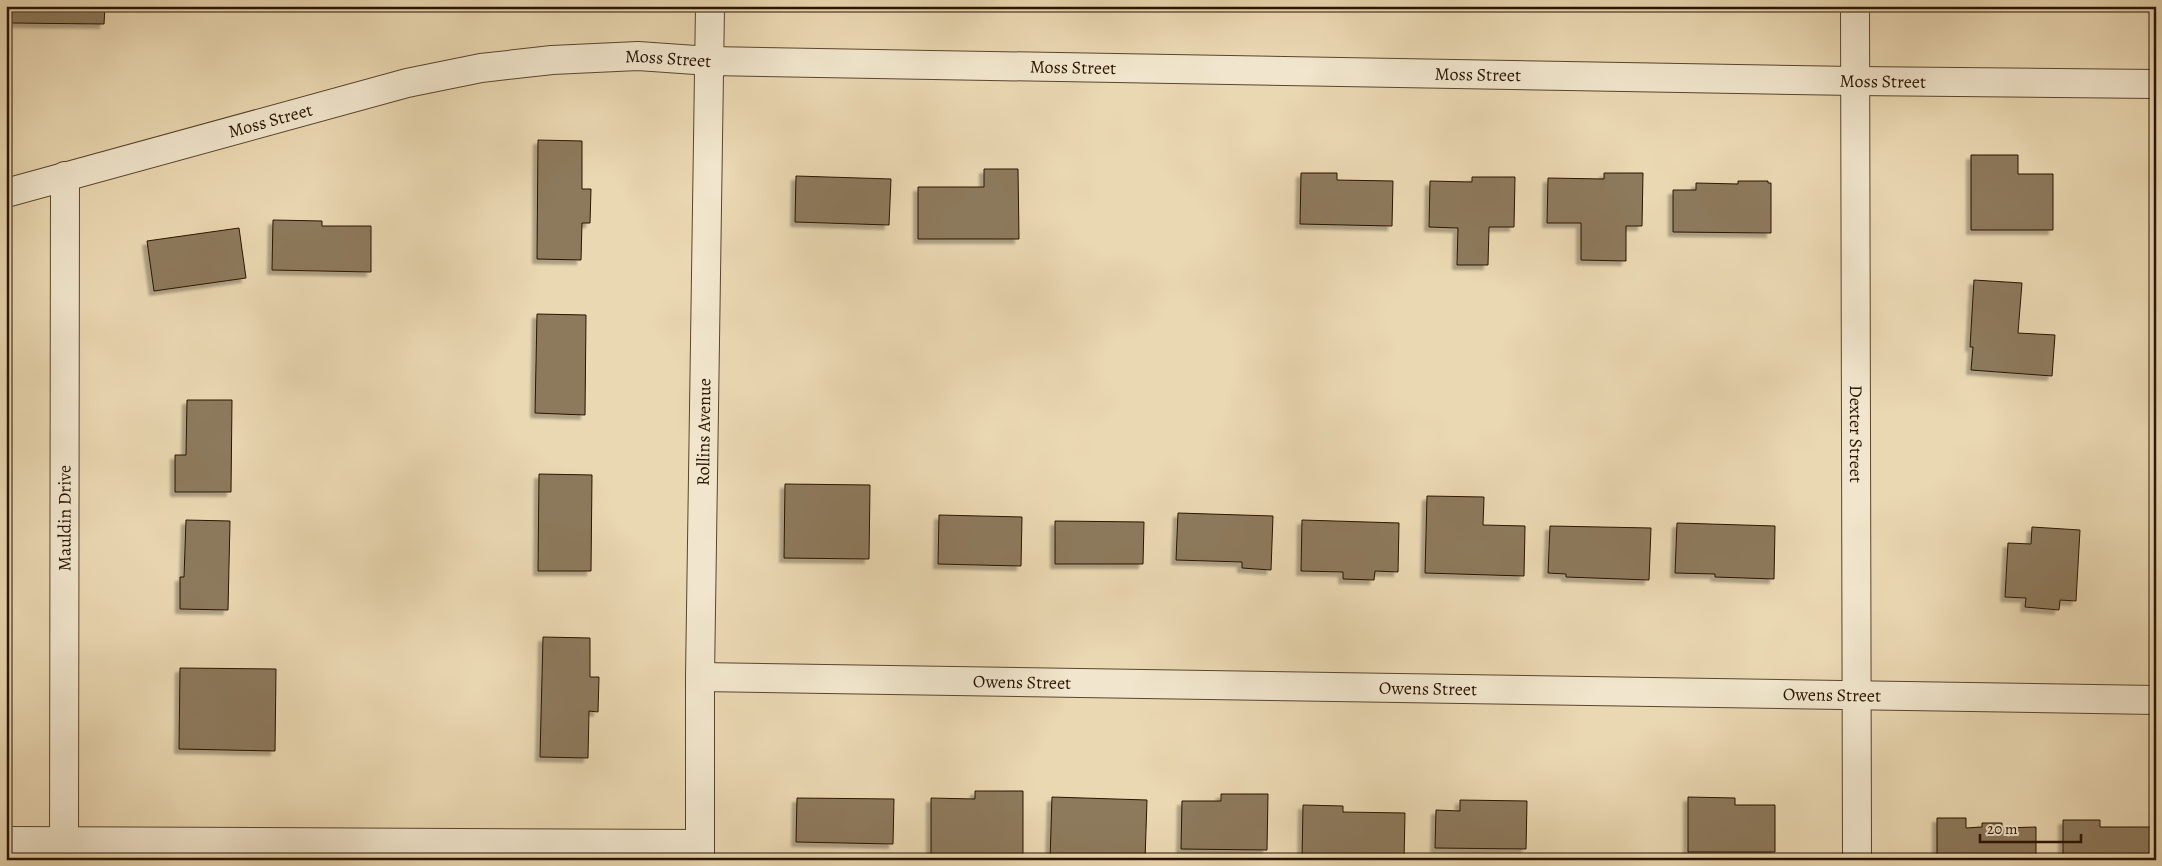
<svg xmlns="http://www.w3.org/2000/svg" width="2162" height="866" font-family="Alegreya,serif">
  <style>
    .building { fill: #8d7a5d; stroke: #291401; filter: url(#shadow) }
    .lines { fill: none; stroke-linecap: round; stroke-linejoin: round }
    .minor-casing { stroke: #59452d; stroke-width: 30 }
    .minor { stroke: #f1e6cd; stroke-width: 28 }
    .labels { text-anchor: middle; stroke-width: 4.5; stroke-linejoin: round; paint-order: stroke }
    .street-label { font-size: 18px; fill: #291401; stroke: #f1e6cd }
  </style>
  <defs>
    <filter id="shadow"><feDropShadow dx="-4.5" dy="4.5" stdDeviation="1" flood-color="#0004"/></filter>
  </defs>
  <rect width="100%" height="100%" fill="#ead8b2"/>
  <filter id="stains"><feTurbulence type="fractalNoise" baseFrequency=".004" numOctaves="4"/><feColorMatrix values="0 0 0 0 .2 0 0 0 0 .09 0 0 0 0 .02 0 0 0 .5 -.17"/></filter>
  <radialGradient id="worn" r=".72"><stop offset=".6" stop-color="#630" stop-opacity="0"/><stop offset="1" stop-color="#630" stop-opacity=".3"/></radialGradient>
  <g class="building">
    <path d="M12 6H105L104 24 12 23Z"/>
    <path d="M538 140 582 141V189H591L590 223H582L581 260 537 259Z"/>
    <path d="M1971 155H2018V174H2053V230H1971Z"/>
    <path d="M984 169H1018L1019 239H918V187H984Z"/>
    <path d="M1301 173H1337V180L1393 181 1392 226 1300 224Z"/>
    <path d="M1604 173H1643L1642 226H1626V261L1581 260V223H1547L1548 178 1604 179Z"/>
    <path d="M796 176 891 179 889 225 795 222Z"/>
    <path d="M1472 177H1515L1514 227H1489L1488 265H1457L1458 228 1429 227 1430 181 1472 182Z"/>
    <path d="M1738 181H1768V183H1771V233L1673 232V190H1696V183L1738 184Z"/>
    <path d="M273 220 322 221V226H371V272L272 270Z"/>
    <path d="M239 228 246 278 154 291 147 241Z"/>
    <path d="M1974 280 2022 283 2018 333 2055 335 2052 376 1971 370 1973 347H1970Z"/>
    <path d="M537 314 586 315 585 415 535 413Z"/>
    <path d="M187 400H232L231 492H175V455H186Z"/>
    <path d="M539 474 592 475 591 571H538Z"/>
    <path d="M785 484 870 485 869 559 784 558Z"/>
    <path d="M1427 496 1484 497 1483 525 1525 526 1524 576 1425 573Z"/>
    <path d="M1178 513 1273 516 1271 570 1242 568V562L1176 560Z"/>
    <path d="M939 515 1022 517 1021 566 938 564Z"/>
    <path d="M186 520 230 521 228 610 180 609V577H184Z"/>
    <path d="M1302 520 1399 523 1398 572 1375 571 1374 580 1343 579V572L1301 571Z"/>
    <path d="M1055 521 1144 522 1143 564H1055Z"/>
    <path d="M1677 523 1775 526 1774 579 1715 577V574L1675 573Z"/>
    <path d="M1550 526 1651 528 1649 580 1566 577V574L1548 573Z"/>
    <path d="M2032 527 2080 530 2076 601 2060 600 2059 610 2025 607 2026 598 2005 597 2008 543 2031 544Z"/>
    <path d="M543 637 590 638V677H599L598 712 589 711 588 758 540 757Z"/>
    <path d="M180 668 276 669 275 751 179 749Z"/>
    <path d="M975 791H1023V860H931V798L975 799Z"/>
    <path d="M1221 794H1268L1267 850 1181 849 1182 801H1221Z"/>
    <path d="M1052 797 1147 800 1145 860H1050Z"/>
    <path d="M1688 797 1735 798V805H1775V852H1688Z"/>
    <path d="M797 798 894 799 893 844 796 842Z"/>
    <path d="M1460 800 1527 801 1526 849 1435 848 1436 810 1460 811Z"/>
    <path d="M1303 805 1343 806V812L1405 813 1404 860H1302Z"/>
    <path d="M1937 818H1966V828L1982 827V823H2002V828L2036 827V860H1937Z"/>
    <path d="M2063 820H2100V827H2154V860H2063Z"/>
  </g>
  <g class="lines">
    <g class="minor-casing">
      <g id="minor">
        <path id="s1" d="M1855 6 1857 860"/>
        <path id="s2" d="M6 193 407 83 481 68 552 60 638 56 710 61 1855 81 2156 84"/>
        <path id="s3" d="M700 677 2156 700"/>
        <path d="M6 841 700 844"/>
        <path id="s4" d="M64 860 65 176"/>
        <path id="s5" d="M700 860V677L710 6"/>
      </g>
    </g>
    <use href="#minor" class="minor"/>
  </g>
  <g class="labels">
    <g class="street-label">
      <text dy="6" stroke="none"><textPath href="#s2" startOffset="679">Moss Street</textPath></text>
      <text dy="6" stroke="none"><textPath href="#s2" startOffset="1084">Moss Street</textPath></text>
      <text dy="6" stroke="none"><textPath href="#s2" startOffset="1489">Moss Street</textPath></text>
      <text dy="6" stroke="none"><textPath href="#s2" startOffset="1894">Moss Street</textPath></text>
      <text dy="6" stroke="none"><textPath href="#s2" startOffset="274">Moss Street</textPath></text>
      <text dy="6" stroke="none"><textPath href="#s5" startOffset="428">Rollins Avenue</textPath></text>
      <text dy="6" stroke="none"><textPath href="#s1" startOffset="428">Dexter Street</textPath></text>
      <text dy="6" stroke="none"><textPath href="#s4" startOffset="342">Mauldin Drive</textPath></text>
      <text dy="6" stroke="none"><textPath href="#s3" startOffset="322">Owens Street</textPath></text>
      <text dy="6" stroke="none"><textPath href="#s3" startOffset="728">Owens Street</textPath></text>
      <text dy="6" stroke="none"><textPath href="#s3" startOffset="1132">Owens Street</textPath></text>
    </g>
  </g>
  <rect width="2162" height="866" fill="none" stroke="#ead8b2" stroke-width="25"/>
  <rect x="8" y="8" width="2147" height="851" fill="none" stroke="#291401" stroke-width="2.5"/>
  <rect x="12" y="12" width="2137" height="841" fill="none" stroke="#291401"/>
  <path d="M1980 834v8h101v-8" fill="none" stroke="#291401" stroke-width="2.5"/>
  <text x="1987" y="834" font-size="15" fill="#291401" stroke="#f1e6cd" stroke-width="4" paint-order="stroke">20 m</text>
  <rect width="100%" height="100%" filter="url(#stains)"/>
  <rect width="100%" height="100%" fill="url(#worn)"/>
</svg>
